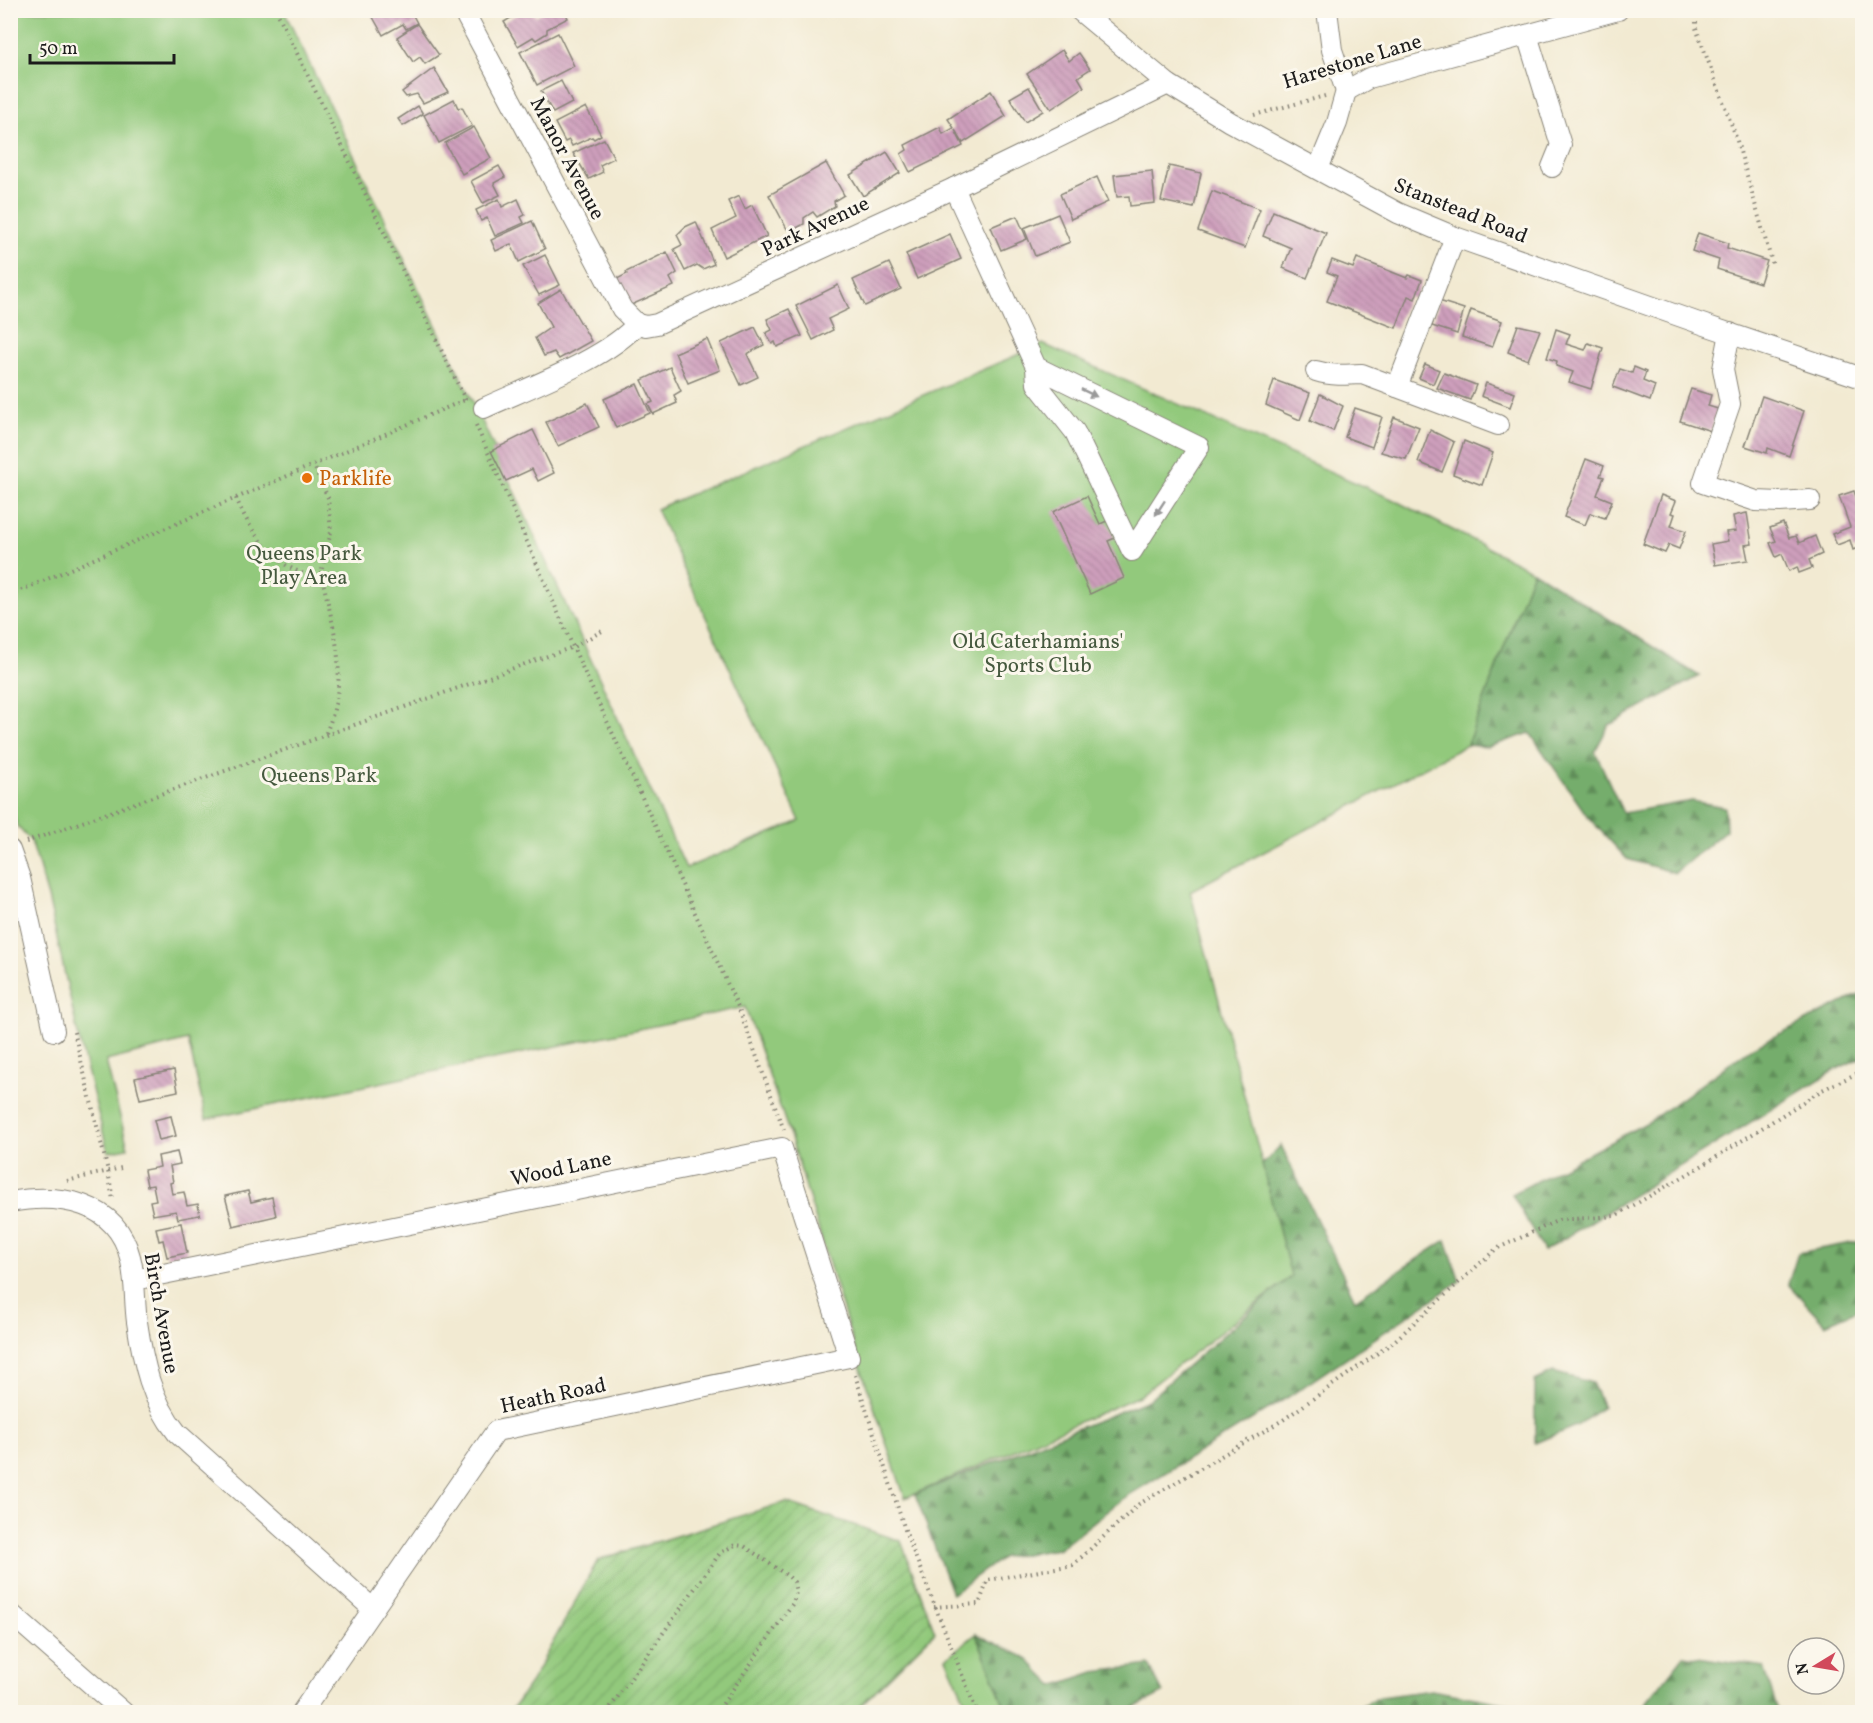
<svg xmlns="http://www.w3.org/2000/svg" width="1873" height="1723" font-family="Vollkorn,serif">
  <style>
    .green { fill: #92c97c; stroke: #57724c; stroke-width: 1.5 }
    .forest { fill: url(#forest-firs); stroke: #486444; stroke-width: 1.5 }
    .garden { fill: url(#garden-furrows); stroke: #57724c; stroke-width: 1.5 }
    .building { fill: url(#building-back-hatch) }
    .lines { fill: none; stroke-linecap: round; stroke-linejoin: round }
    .minor-casing { stroke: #878377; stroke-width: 22 }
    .path { stroke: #878377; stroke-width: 4; stroke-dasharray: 1.5 4.5; stroke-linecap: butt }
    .minor { stroke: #fff; stroke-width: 20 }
    .oneway { fill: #999 }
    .food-dot { fill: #e8710a; stroke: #fbf7ec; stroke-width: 2 }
    .labels { text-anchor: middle; stroke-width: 6; stroke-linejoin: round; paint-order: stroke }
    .street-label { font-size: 21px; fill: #1c1c1c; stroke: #fbf7ec }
    .food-label { font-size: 21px; fill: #c56008; stroke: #fbf7ec; text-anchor: start }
    .park-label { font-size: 21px; fill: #45593e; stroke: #fbf7ec }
  </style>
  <defs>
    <pattern id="forest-firs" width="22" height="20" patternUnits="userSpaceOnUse" patternTransform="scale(1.5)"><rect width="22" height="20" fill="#75ad6c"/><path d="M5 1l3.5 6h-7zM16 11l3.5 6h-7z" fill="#5f8c58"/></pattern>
    <pattern id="garden-furrows" width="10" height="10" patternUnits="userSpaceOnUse" patternTransform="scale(1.5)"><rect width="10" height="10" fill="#92c97c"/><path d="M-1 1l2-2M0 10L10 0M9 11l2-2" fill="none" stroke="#7dac6b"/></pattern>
    <pattern id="building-back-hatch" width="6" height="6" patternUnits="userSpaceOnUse" patternTransform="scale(1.5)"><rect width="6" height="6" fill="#ce9fbc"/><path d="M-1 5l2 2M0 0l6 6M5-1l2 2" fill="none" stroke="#b088a1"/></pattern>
  </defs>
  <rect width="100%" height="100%" fill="#fbf7ec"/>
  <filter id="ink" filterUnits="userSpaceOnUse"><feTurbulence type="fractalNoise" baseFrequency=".0167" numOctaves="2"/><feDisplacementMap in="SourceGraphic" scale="12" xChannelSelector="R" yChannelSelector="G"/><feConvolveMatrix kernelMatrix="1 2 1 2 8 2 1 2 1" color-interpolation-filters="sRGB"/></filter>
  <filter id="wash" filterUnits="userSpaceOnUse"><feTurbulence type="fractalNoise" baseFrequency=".008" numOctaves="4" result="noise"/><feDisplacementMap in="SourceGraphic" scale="24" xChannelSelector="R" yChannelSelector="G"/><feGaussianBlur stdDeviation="1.35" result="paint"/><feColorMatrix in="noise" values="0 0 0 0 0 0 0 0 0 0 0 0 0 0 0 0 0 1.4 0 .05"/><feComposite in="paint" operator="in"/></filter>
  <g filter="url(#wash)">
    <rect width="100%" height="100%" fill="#f2ead2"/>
    <g class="green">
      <path d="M11 11H284L476 408 686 868 800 821 656 509 1043 344 1392 499 1533 571 1467 745 1190 891 1292 1276 1139 1396 905 1498 860 1366 791 1138 745 1007 206 1119 188 1040 106 1061 128 1148 108 1152 79 1039 48 897 37 860 31 841 17 826 11 806Z"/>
      <path d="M976 1634 1007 1712H970L946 1658Z"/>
    </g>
    <g class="forest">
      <path d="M1533 571 1699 676 1609 725 1595 751 1623 813 1692 801 1725 807 1726 830 1675 873 1627 859 1588 817 1530 733 1488 747 1467 745Z"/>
      <path d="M1862 993V1057L1833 1071 1544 1251 1512 1194 1650 1121 1753 1047Z"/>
      <path d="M1281 1145 1355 1300 1446 1240 1460 1281 1288 1397 1124 1498 1059 1549 1003 1557 952 1594 915 1494 1148 1400 1291 1276 1262 1165Z"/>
      <path d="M1862 1241V1308L1825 1324 1788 1284 1798 1253Z"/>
      <path d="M1553 1372 1592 1383 1603 1407 1578 1425 1535 1443V1381Z"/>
      <path d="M976 1634 1025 1657 1054 1686 1094 1672 1149 1665 1163 1693 1126 1712H1007Z"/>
      <path d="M1684 1655 1764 1667 1778 1712H1639Z"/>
      <path d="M1431 1690 1554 1712H1346L1380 1697Z"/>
    </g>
    <path class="garden" d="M786 1502 901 1541 935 1632 854 1712H510L531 1682 598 1560Z"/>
    <g id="blocks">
      <g class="building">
        <path d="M369 10H410L417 23 406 29 403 24 383 35Z"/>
        <path d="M524 10H530L536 16 545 10H564L568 18 547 29V33L536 40 533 37 518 46 504 22Z"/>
        <path d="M417 24 439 55 425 64 420 57 413 62 397 37Z"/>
        <path d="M558 33 574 66 537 85 520 52Z"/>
        <path d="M1062 50 1069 61 1079 53 1090 69 1078 77 1084 87 1051 109 1027 74Z"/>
        <path d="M434 68 448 92 423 103 417 94 406 97 402 92Z"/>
        <path d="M561 81 572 103 553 113 541 91Z"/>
        <path d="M1029 87 1043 111 1025 122 1010 98Z"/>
        <path d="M991 91 1006 116 963 143 955 130 963 146 910 172 901 154 907 150 905 145 940 127 943 134 954 128 948 119Z"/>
        <path d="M454 99 458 108 462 107 472 126 439 143 424 115Z"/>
        <path d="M418 106 423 114 403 126 398 119Z"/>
        <path d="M586 107 601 135 594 139 592 137 572 146 569 140 565 142 555 123Z"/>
        <path d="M474 127 491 158 462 174 445 143Z"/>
        <path d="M604 139 614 158 600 165 603 172 589 179 573 153Z"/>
        <path d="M887 152 900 173 863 196 850 175Z"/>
        <path d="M826 163 844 195 834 201 835 206 817 217 813 212 804 218V224L791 231 787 229 769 195Z"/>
        <path d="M499 166 505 177 494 183 500 195 483 203 471 181Z"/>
        <path d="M1169 166 1201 173 1194 208 1161 201Z"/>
        <path d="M1152 171 1155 203 1130 206 1129 196 1117 197 1114 175Z"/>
        <path d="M1097 177 1108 202 1071 219 1060 194Z"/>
        <path d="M1212 191 1260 209 1245 248 1198 231Z"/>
        <path d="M739 196 745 209 752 205 767 236 724 257 712 230 736 218 728 201Z"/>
        <path d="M499 199 502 207 518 199 525 215 521 217 524 223 495 236 487 218 481 221 476 210Z"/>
        <path d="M1273 211 1326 233 1307 278 1283 268 1291 248 1263 236Z"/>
        <path d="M1058 214 1070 242 1035 256 1024 228Z"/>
        <path d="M1017 216 1027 239 1001 250 991 227Z"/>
        <path d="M532 221 545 249 519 262 511 244 496 251 491 240Z"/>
        <path d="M696 222 714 264 703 269 697 265 685 271 674 249 682 245 677 235 685 227Z"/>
        <path d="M1698 233 1728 243 1727 248 1767 261 1760 283 1717 269 1719 260 1692 251Z"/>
        <path d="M950 234 961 259 917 279 906 254Z"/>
        <path d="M667 252 677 273 670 278 674 286 629 306 617 279 627 274 626 272Z"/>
        <path d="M545 255 560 285 539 295 523 266Z"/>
        <path d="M1357 258 1407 278 1409 275 1422 280 1415 299 1408 296 1396 328 1327 301 1337 276 1327 272 1332 260 1353 268Z"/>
        <path d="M889 263 901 289 865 306 853 280Z"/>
        <path d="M838 285 849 309 828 319 833 330 813 340 796 306Z"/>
        <path d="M561 289 591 341 559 359 554 352 544 356 535 338 551 327 538 303Z"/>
        <path d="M1439 301 1464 309 1457 334 1432 326Z"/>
        <path d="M789 309 802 336 777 347 775 342 772 344 766 333 772 330 767 319Z"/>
        <path d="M1471 310 1502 321 1492 347 1462 337Z"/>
        <path d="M1518 325 1540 330 1528 360 1508 352Z"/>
        <path d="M755 327 764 345 747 354 758 377 741 385 721 343Z"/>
        <path d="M1556 329 1570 334 1566 344 1585 350 1588 343 1603 348 1591 389 1569 382 1573 372 1556 366 1557 361 1547 358Z"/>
        <path d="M707 339 720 370 688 383 675 353Z"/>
        <path d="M1425 364 1439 370 1433 384 1419 378Z"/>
        <path d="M670 367 681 391 674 395 677 403 653 414 648 404 653 402 642 380Z"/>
        <path d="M1634 367 1646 372 1643 381 1655 386 1650 401 1613 387 1620 369 1632 373Z"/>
        <path d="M1444 373 1476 385 1470 400 1437 388Z"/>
        <path d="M1274 380 1310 393 1300 420 1266 405Z"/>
        <path d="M1486 383 1515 393 1510 407 1481 396Z"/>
        <path d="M637 384 650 413 616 428 604 399Z"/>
        <path d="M1691 389 1711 395 1708 406 1718 409 1711 431 1680 421Z"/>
        <path d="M1320 394 1343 406 1333 431 1310 421Z"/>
        <path d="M1762 396 1804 411 1789 456 1768 448 1767 453 1745 446Z"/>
        <path d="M587 403 599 427 558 446 546 422Z"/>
        <path d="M1355 408 1382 417 1372 447 1345 437Z"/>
        <path d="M1394 417 1419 427 1406 459 1381 452Z"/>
        <path d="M533 430 554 473 538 481 532 469 506 481 491 451Z"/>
        <path d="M1430 430 1454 442 1442 472 1418 462Z"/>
        <path d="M1464 441 1493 453 1482 485 1453 474Z"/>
        <path d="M1586 459 1604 466 1600 476 1604 477 1597 495 1612 501 1605 518 1590 513 1585 525 1564 517Z"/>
        <path d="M1854 491 1862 513V546L1853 550 1850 540 1837 545 1832 534 1850 527 1839 496Z"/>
        <path d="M1661 495 1676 501 1671 513 1675 514 1671 526 1686 531 1679 549 1669 545 1665 553 1643 544Z"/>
        <path d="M1087 496 1100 524 1107 521 1115 538 1108 541 1124 578 1090 594 1053 512Z"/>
        <path d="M1747 513 1752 544 1745 545 1748 560 1715 565 1711 544 1728 541 1726 532 1736 531 1733 516Z"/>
        <path d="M1783 523 1789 538 1796 536 1799 543 1815 536 1822 554 1809 560 1812 568 1799 573 1797 567 1789 571 1782 554 1776 557 1770 543 1776 541 1770 528Z"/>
        <path d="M174 1070 178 1091 140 1099 135 1078Z"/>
        <path d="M171 1116 176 1136 159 1140 154 1120Z"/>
        <path d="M177 1152 180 1164 170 1166 173 1182 170 1183 172 1194 184 1192 187 1206 198 1204 200 1215 178 1219 176 1211 153 1215 150 1201 156 1200 153 1185 147 1186 144 1170 160 1167 158 1156Z"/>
        <path d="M248 1191 251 1202 272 1197 276 1216 233 1226 225 1196Z"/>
        <path d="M181 1223 187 1253 167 1257 163 1240 159 1241 156 1228Z"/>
      </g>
    </g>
  </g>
  <g filter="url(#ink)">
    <use href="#blocks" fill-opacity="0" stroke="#878377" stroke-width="1.5"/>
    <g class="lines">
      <g class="minor-casing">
        <g id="minor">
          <path d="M463 10 622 309 637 324"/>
          <path d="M1079 10 1168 84 1230 122 1398 213 1455 237 1696 322 1862 378"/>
          <path d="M1327 10 1332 50 1346 91"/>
          <path d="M1527 35 1561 145 1552 167"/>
          <path d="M1346 91 1369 78 1618 10"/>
          <path d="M1318 169 1337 123 1346 91"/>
          <path d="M954 188 1036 367 1037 384 1075 432 1132 551 1199 447 1036 367"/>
          <path d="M1730 333 1723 369 1730 404 1703 483 1756 501 1780 502 1810 500"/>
          <path d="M1316 371C1332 376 1346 375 1362 374L1498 425"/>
          <path d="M1397 387 1455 237"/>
          <path d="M484 408C527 388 607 359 637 324L646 326 657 324 954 188 1168 84"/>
          <path d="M10 850 20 878 54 1031"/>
          <path d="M10 1202C59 1193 116 1201 130 1257 136 1279 134 1300 137 1322 143 1362 151 1401 177 1433L373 1609"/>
          <path d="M134 1280 782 1148 849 1357 496 1431 302 1712"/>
          <path d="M10 1613 123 1712"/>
        </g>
      </g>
      <g class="path">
        <path d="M276 10 466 401"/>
        <path d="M1696 10V28L1735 134 1773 266"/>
        <path d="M1254 115 1325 96"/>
        <path d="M476 425 573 647 739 1009 784 1130"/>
        <path d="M236 498C249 528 269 561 302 573 307 575 315 573 321 573L331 532 328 498 314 466"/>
        <path d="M321 573C334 632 351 677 325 735"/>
        <path d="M10 595 467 399"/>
        <path d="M26 842 573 647 604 630"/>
        <path d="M74 1032 108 1171 113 1200"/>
        <path d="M67 1181 121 1168"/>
        <path d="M855 1375 906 1533 977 1712"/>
        <path d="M934 1607 979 1604 988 1580 1073 1565 1139 1504 1283 1420 1392 1343 1496 1249 1559 1220 1615 1216 1705 1164 1822 1090 1862 1071"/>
        <path d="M607 1712 720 1553 735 1545 744 1546 788 1576 794 1582 796 1592 793 1603 717 1712"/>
      </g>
      <use href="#minor" class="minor"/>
    </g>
    <defs><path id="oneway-solid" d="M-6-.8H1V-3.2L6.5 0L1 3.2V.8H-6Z" transform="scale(1.5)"/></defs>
    <g class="oneway">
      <use href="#oneway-solid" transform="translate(1089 393) rotate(26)"/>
      <use href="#oneway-solid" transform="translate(1160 508) rotate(123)"/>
    </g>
  </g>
  <circle class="food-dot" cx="307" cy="478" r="6"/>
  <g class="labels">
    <g class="street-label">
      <text transform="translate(1352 61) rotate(-17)" y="7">Harestone Lane</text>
      <text transform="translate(568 158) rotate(62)" y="7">Manor Avenue</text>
      <text transform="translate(1461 210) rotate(22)" y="7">Stanstead Road</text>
      <text transform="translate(815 226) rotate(-25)" y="7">Park Avenue</text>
      <text transform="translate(561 1168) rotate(-12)" y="7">Wood Lane</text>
      <text transform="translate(162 1313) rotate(80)" y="7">Birch Avenue</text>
      <text transform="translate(553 1395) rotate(-12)" y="7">Heath Road</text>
    </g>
    <g class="food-label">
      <text x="319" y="485">Parklife</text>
    </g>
    <g class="park-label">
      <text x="304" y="560">Queens Park<tspan x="304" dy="24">Play Area</tspan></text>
      <text x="1038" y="648">Old Caterhamians'<tspan x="1038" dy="24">Sports Club</tspan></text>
      <text x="319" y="782">Queens Park</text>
    </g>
  </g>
  <rect width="1873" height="1723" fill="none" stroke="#fbf7ec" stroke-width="36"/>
  <g transform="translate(1816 1666) rotate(259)"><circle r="28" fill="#fbf7ec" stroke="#a29f99" stroke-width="1.5"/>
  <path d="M0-4.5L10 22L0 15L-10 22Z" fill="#d1495b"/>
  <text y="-9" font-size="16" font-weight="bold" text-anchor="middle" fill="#1c1c1c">N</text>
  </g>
  <path d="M30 54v9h144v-9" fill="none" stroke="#1c1c1c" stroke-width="3"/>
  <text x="39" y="54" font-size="18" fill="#1c1c1c" stroke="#fbf7ec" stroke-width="4.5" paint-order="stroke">50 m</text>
</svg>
